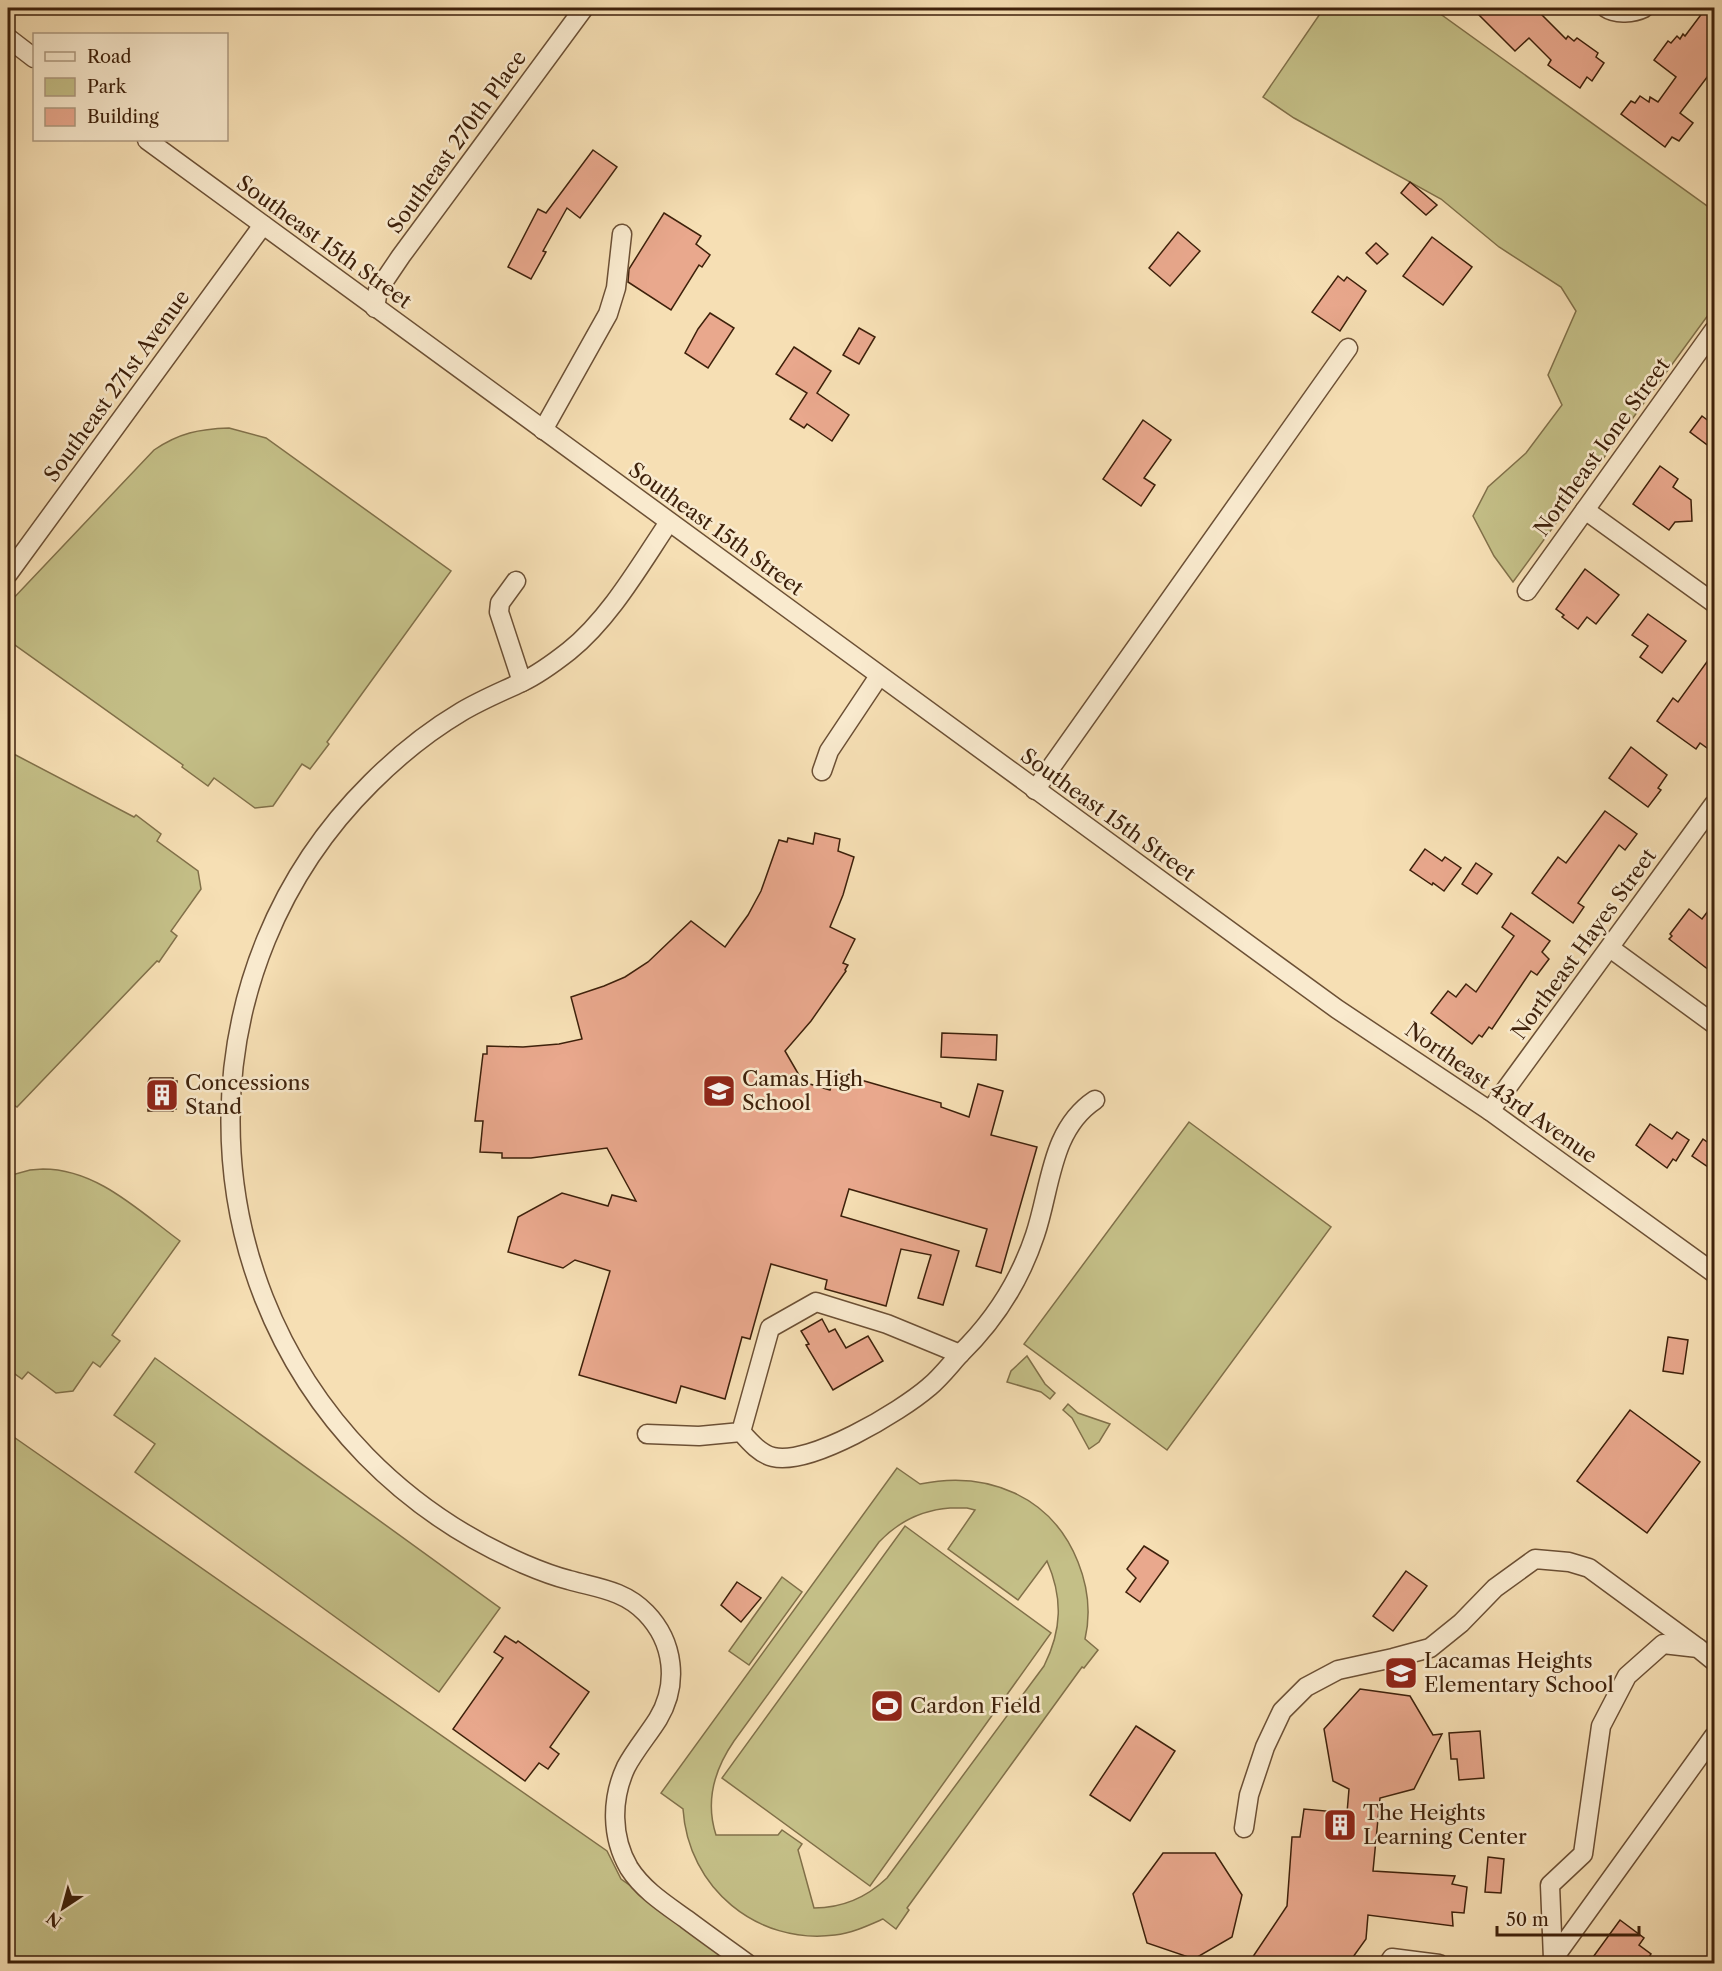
<svg xmlns="http://www.w3.org/2000/svg" width="1722" height="1971" font-family="'Libre Caslon Text',serif">
  <style>
    .green { fill: #c4bf87; stroke: #817049; stroke-width: 1.5; fill-rule: evenodd }
    .building { fill: #e9a88d; stroke: #3e210b; stroke-width: 1.5 }
    .lines { fill: none; stroke-linecap: round; stroke-linejoin: round }
    .minor-casing { stroke: #6c5035; stroke-width: 21 }
    .minor { stroke: #f9eace; stroke-width: 18 }
    .labels { text-anchor: middle; stroke-width: 5; stroke-linejoin: round; paint-order: stroke }
    .street-label { font-size: 21px; fill: #3e210b; stroke: #f9eace }
    .poi-label { font-size: 21px; fill: #3e210b; stroke: #f9eace; text-anchor: start }
  </style>
  <rect width="100%" height="100%" fill="#f6dfb4"/>
  <filter id="stains"><feTurbulence type="fractalNoise" baseFrequency=".00333" numOctaves="4"/><feColorMatrix values="0 0 0 0 .2 0 0 0 0 .09 0 0 0 0 .02 0 0 0 .5 -.17"/></filter>
  <radialGradient id="worn" r=".72"><stop offset=".6" stop-color="#630" stop-opacity="0"/><stop offset="1" stop-color="#630" stop-opacity=".3"/></radialGradient>
  <g class="green">
    <path d="M1324 8H1432L1714 211V307L1513 582 1494 556 1473 516 1488 487 1526 453 1562 405 1548 375 1576 311 1561 287 1499 247 1441 199 1294 118 1263 97Z"/>
    <path d="M229 428 266 438 451 571 327 742 329 744 310 769 302 764 273 806 255 808 214 778 208 786 182 767 183 765 8 640V604L154 450C179 433 199 429 229 428Z"/>
    <path d="M8 751 134 817 136 815 161 834 157 841 198 871 201 889 171 931 177 936 159 962 157 961 17 1107 8 1101Z"/>
    <path d="M1189 1122 1331 1227 1167 1450 1024 1344Z"/>
    <path d="M43 1169C97 1169 139 1211 180 1241L112 1335 120 1341 100 1367 93 1362 73 1391 56 1393 28 1372 22 1379 8 1369V1176L30 1170Z"/>
    <path d="M1027 1356 1045 1384 1055 1393 1050 1399 1041 1392 1007 1382 1011 1371Z"/>
    <path d="M155 1358 500 1608 439 1692 135 1472 155 1444 114 1415Z"/>
    <path d="M1068 1404 1078 1413 1110 1424 1099 1442 1089 1449 1072 1418 1063 1410Z"/>
    <path d="M8 1433 607 1851 621 1879 740 1963H8Z"/>
    <path d="M897 1468 920 1484C987 1470 1052 1496 1078 1562 1088 1587 1091 1613 1085 1639L1098 1650 1084 1668 1082 1667 907 1908 909 1910 896 1929 883 1919C867 1926 852 1933 835 1935 757 1945 688 1888 683 1809L661 1793ZM950 1508H967L975 1510 948 1549 1018 1600 1047 1561C1063 1598 1062 1630 1044 1666L887 1878C867 1897 842 1908 814 1908L798 1850 802 1844 782 1830 778 1835H716C705 1801 714 1770 734 1741L879 1542C898 1522 922 1510 950 1508Z"/>
    <path d="M905 1526 1051 1633 870 1886 722 1778Z"/>
    <path d="M782 1577 802 1592 749 1665 729 1651Z"/>
  </g>
  <g class="building">
    <path d="M1472 8H1535L1566 39 1568 36 1574 41 1577 38 1598 53 1596 57 1604 63 1592 81 1587 77 1580 88 1548 65 1551 60 1529 38 1515 51Z"/>
    <path d="M1706 8H1714V68L1680 113 1693 123 1679 141 1672 137 1665 147 1621 114 1631 101 1635 103 1640 96 1649 102 1650 97 1658 102 1676 77 1654 60 1668 41 1671 43 1677 36 1680 39 1683 34 1685 36Z"/>
    <path d="M593 150 617 167 580 218 567 208 543 251 546 252 531 279 508 267 538 209 546 213Z"/>
    <path d="M1410 182 1437 205 1426 215 1401 193Z"/>
    <path d="M664 213 701 236 696 244 710 255 702 267 699 265 671 310 628 282 629 269Z"/>
    <path d="M1178 232 1200 251 1170 286 1149 268Z"/>
    <path d="M1432 237 1472 267 1443 305 1403 276Z"/>
    <path d="M1376 243 1388 254 1377 264 1366 253Z"/>
    <path d="M1338 276 1344 281 1347 277 1366 291 1340 331 1312 312Z"/>
    <path d="M710 313 734 328 708 368 685 353 698 329Z"/>
    <path d="M859 328 875 337 859 364 843 355Z"/>
    <path d="M794 347 831 371 817 393 849 415 832 441 807 424 804 428 790 419 807 393 776 374Z"/>
    <path d="M1702 416 1714 425V450L1690 432Z"/>
    <path d="M1143 420 1171 440 1144 478 1155 485 1141 506 1103 479Z"/>
    <path d="M1660 466 1678 479 1673 487 1691 500 1692 521 1675 522 1669 530 1633 504Z"/>
    <path d="M1585 569 1619 595 1596 624 1587 617 1578 629 1562 617 1564 615 1556 609Z"/>
    <path d="M1648 614 1686 641 1662 673 1640 657 1648 646 1632 635Z"/>
    <path d="M1714 652V738L1707 748 1700 743 1696 749 1657 721 1673 698 1678 702Z"/>
    <path d="M1631 747 1667 775 1658 788 1661 790 1648 807 1609 778Z"/>
    <path d="M1605 811 1637 834 1625 850 1619 845 1578 903 1584 907 1573 923 1532 893 1558 857 1566 863Z"/>
    <path d="M815 833 840 839 838 851 854 857 843 895 830 927 855 939 843 963 848 965 845 970 846 971 811 1021 785 1051 803 1082 830 1090 834 1077 839 1078 840 1074 941 1103V1107L969 1117 978 1084 1003 1091 991 1135 1037 1147 1001 1273 976 1266 987 1229 849 1189 841 1216 959 1251 943 1305 918 1298 931 1255 901 1249 886 1306 825 1289 827 1280 771 1264 750 1339 742 1337 725 1399 681 1386 676 1403 579 1375 610 1271 575 1260 563 1268 508 1252 518 1217 562 1193 608 1206 612 1195 636 1201 607 1148 531 1158H502V1153L480 1152 483 1121H475L483 1054H487V1046L523 1047 559 1044 582 1039 571 997 604 986 625 977 648 962 691 921 725 947 748 915 761 891 779 840 787 842 788 838 813 844Z"/>
    <path d="M1425 849 1442 861 1445 857 1461 868 1444 891 1433 883 1432 885 1410 870Z"/>
    <path d="M1476 863 1492 874 1477 894 1462 884Z"/>
    <path d="M1714 903V974L1669 939 1672 936 1670 934 1689 909 1702 919Z"/>
    <path d="M1511 913 1550 941 1542 952 1549 959 1537 975 1531 971 1492 1029 1489 1027 1482 1037 1479 1035 1472 1044 1431 1013 1448 991 1456 997 1466 984 1476 992 1514 936 1502 927Z"/>
    <path d="M942 1033 997 1035 996 1060 941 1057Z"/>
    <path d="M150 1078H173V1081H177L176 1109H173V1111H148V1082Z"/>
    <path d="M1650 1124 1672 1139 1677 1132 1689 1140 1676 1161 1673 1159 1667 1168 1636 1145Z"/>
    <path d="M1703 1139 1714 1147V1171L1692 1156Z"/>
    <path d="M822 1319 829 1332 835 1329 846 1348 868 1336 883 1361 833 1390 806 1345 809 1344 801 1331Z"/>
    <path d="M1668 1337 1688 1340 1683 1374 1663 1371Z"/>
    <path d="M1630 1410 1700 1462 1647 1533 1577 1481Z"/>
    <path d="M1144 1546 1168 1561V1563L1140 1602 1126 1592 1136 1578 1127 1569Z"/>
    <path d="M1406 1571 1427 1586 1393 1631 1373 1616Z"/>
    <path d="M737 1582 761 1598 741 1622 721 1605Z"/>
    <path d="M505 1636 516 1643 518 1641 589 1692 550 1747 559 1754 548 1769 539 1763 525 1781 453 1729 503 1658 494 1652Z"/>
    <path d="M1360 1689 1410 1696 1433 1735 1442 1734 1414 1789 1380 1798 1373 1871 1455 1876 1452 1884 1467 1887 1464 1913 1452 1912 1453 1926 1368 1915 1366 1939 1348 1964H1248L1287 1906 1292 1837H1300L1304 1809 1347 1813 1349 1789 1333 1781 1324 1729Z"/>
    <path d="M1136 1726 1175 1751 1130 1821 1090 1795Z"/>
    <path d="M1480 1731 1484 1778 1459 1780 1457 1759H1451L1449 1733Z"/>
    <path d="M1163 1853H1215L1242 1895 1232 1937 1194 1959 1147 1943 1133 1894Z"/>
    <path d="M1488 1857 1504 1859 1501 1893 1485 1892Z"/>
    <path d="M1620 1920 1644 1938 1639 1945 1651 1954 1644 1964H1588Z"/>
  </g>
  <g class="lines">
    <g class="minor-casing">
      <g id="minor">
        <path d="M1606 8C1616 15 1634 13 1644 8"/>
        <path d="M8 38 34 58"/>
        <path d="M147 140 1260 953 1337 1009 1490 1111 1714 1273"/>
        <path d="M375 308 378 290 401 256 584 8"/>
        <path d="M543 430 608 314 616 288 622 234"/>
        <path d="M1585 510 1714 603"/>
        <path d="M669 522C640 565 610 618 569 651 555 662 539 674 522 682 501 692 481 700 461 712 429 731 398 756 371 783 185 967 184 1269 366 1456 411 1502 464 1538 524 1564 538 1570 553 1576 569 1580 597 1588 624 1590 646 1613 674 1642 679 1684 658 1719 648 1735 635 1750 626 1767 611 1799 611 1837 629 1868 643 1890 665 1904 686 1919 706 1934 727 1949 748 1964"/>
        <path d="M8 574 263 225"/>
        <path d="M516 581 500 603 499 612 522 682"/>
        <path d="M1527 591 1714 330"/>
        <path d="M822 771 829 751 879 676"/>
        <path d="M1035 790 1348 348"/>
        <path d="M1610 948 1714 1024"/>
        <path d="M1490 1111 1714 804"/>
        <path d="M960 1354C994 1321 1020 1280 1035 1235 1051 1188 1050 1130 1095 1100"/>
        <path d="M647 1434 699 1436 741 1432 770 1328 816 1302 887 1324 960 1354C950 1365 940 1378 929 1387 900 1412 810 1466 773 1457 760 1454 749 1441 741 1432"/>
        <path d="M1244 1828 1249 1795 1265 1747 1282 1711 1306 1687 1338 1670 1393 1658 1430 1648 1461 1623 1495 1588 1535 1559 1569 1562 1589 1568 1698 1648"/>
        <path d="M1553 1959 1550 1885 1583 1854 1601 1726 1627 1676 1663 1644 1698 1648 1714 1661"/>
        <path d="M1551 1962 1714 1736"/>
        <path d="M1388 1964 1392 1958 1439 1964"/>
      </g>
    </g>
    <use href="#minor" class="minor"/>
  </g>
  <defs>
    <g id="school-square" transform="scale(1.725)"><rect x="-9" y="-9" width="18" height="18" rx="4" fill="#8f2418" stroke="#f9eace"/><path d="M0-5L7-2L0 1L-7-2ZM-4 1L0 2.5L4 1V4Q0 6-4 4Z" fill="#fff"/></g>
    <g id="building-square" transform="scale(1.725)"><rect x="-9" y="-9" width="18" height="18" rx="4" fill="#8f2418" stroke="#f9eace"/><path d="M-4-6H4V6H1V3H-1V6H-4ZM-2.5-4.3h1.7v1.8h-1.7ZM.8-4.3h1.7v1.8H.8ZM-2.5-1h1.7V.8h-1.7ZM.8-1h1.7V.8H.8Z" fill="#fff"/></g>
    <g id="stadium-square" transform="scale(1.725)"><rect x="-9" y="-9" width="18" height="18" rx="4" fill="#8f2418" stroke="#f9eace"/><path d="M0-5a6.5 5 0 1 0 0 10a6.5 5 0 1 0 0-10ZM-3.5-1.8h7v3.6h-7Z" fill="#fff"/></g>
  </defs>
  <g fill-rule="evenodd">
    <use href="#school-square" x="719" y="1091"/>
    <use href="#building-square" x="162" y="1095"/>
    <use href="#school-square" x="1401" y="1673"/>
    <use href="#stadium-square" x="887" y="1706"/>
    <use href="#building-square" x="1340" y="1825"/>
  </g>
  <g class="labels">
    <g class="street-label">
      <text transform="translate(457 142) rotate(-54)" y="7">Southeast 270th Place</text>
      <text transform="translate(324 242) rotate(36)" y="7">Southeast 15th Street</text>
      <text transform="translate(117 386) rotate(-54)" y="7">Southeast 271st Avenue</text>
      <text transform="translate(1602 447) rotate(-54)" y="7">Northeast Ione Street</text>
      <text transform="translate(716 529) rotate(36)" y="7">Southeast 15th Street</text>
      <text transform="translate(1108 815) rotate(36)" y="7">Southeast 15th Street</text>
      <text transform="translate(1584 944) rotate(-54)" y="7">Northeast Hayes Street</text>
      <text transform="translate(1501 1093) rotate(35)" y="7">Northeast 43rd Avenue</text>
    </g>
    <g class="poi-label">
      <text x="742" y="1086">Camas High<tspan x="742" dy="24">School</tspan></text>
      <text x="185" y="1090">Concessions<tspan x="185" dy="24">Stand</tspan></text>
      <text x="1424" y="1668">Lacamas Heights<tspan x="1424" dy="24">Elementary School</tspan></text>
      <text x="910" y="1713">Cardon Field</text>
      <text x="1363" y="1820">The Heights<tspan x="1363" dy="24">Learning Center</tspan></text>
    </g>
  </g>
  <rect width="1722" height="1971" fill="none" stroke="#f6dfb4" stroke-width="30"/>
  <rect x="9" y="9" width="1704" height="1953" fill="none" stroke="#3e210b" stroke-width="3"/>
  <rect x="15" y="15" width="1692" height="1941" fill="none" stroke="#3e210b" stroke-width="1.5"/>
  <rect x="33" y="33" width="195" height="108" fill="#f9eace" stroke="#ae9a80" stroke-width="1.5"/>
  <rect x="45" y="52" width="30" height="9" fill="#f9eace" stroke="#ae9a80" stroke-width="1.5"/>
  <text x="87" y="63" font-size="18" fill="#3e210b">Road</text>
  <rect x="45" y="78" width="30" height="18" fill="#c4bf87" stroke="#ae9a80" stroke-width="1.5"/>
  <text x="87" y="93" font-size="18" fill="#3e210b">Park</text>
  <rect x="45" y="108" width="30" height="18" fill="#e9a88d" stroke="#ae9a80" stroke-width="1.5"/>
  <text x="87" y="123" font-size="18" fill="#3e210b">Building</text>
  <g transform="translate(63 1908) rotate(216)" stroke="#f9eace" stroke-width="4.5" paint-order="stroke">
  <path d="M0-4.5L10 22L0 15L-10 22Z" fill="#3e210b"/>
  <text y="-9" font-size="16" font-weight="bold" text-anchor="middle" fill="#3e210b">N</text>
  </g>
  <path d="M1497 1926v9h142v-9" fill="none" stroke="#3e210b" stroke-width="3"/>
  <text x="1506" y="1926" font-size="18" fill="#3e210b" stroke="#f9eace" stroke-width="4.5" paint-order="stroke">50 m</text>
  <rect width="100%" height="100%" filter="url(#stains)"/>
  <rect width="100%" height="100%" fill="url(#worn)"/>
</svg>
